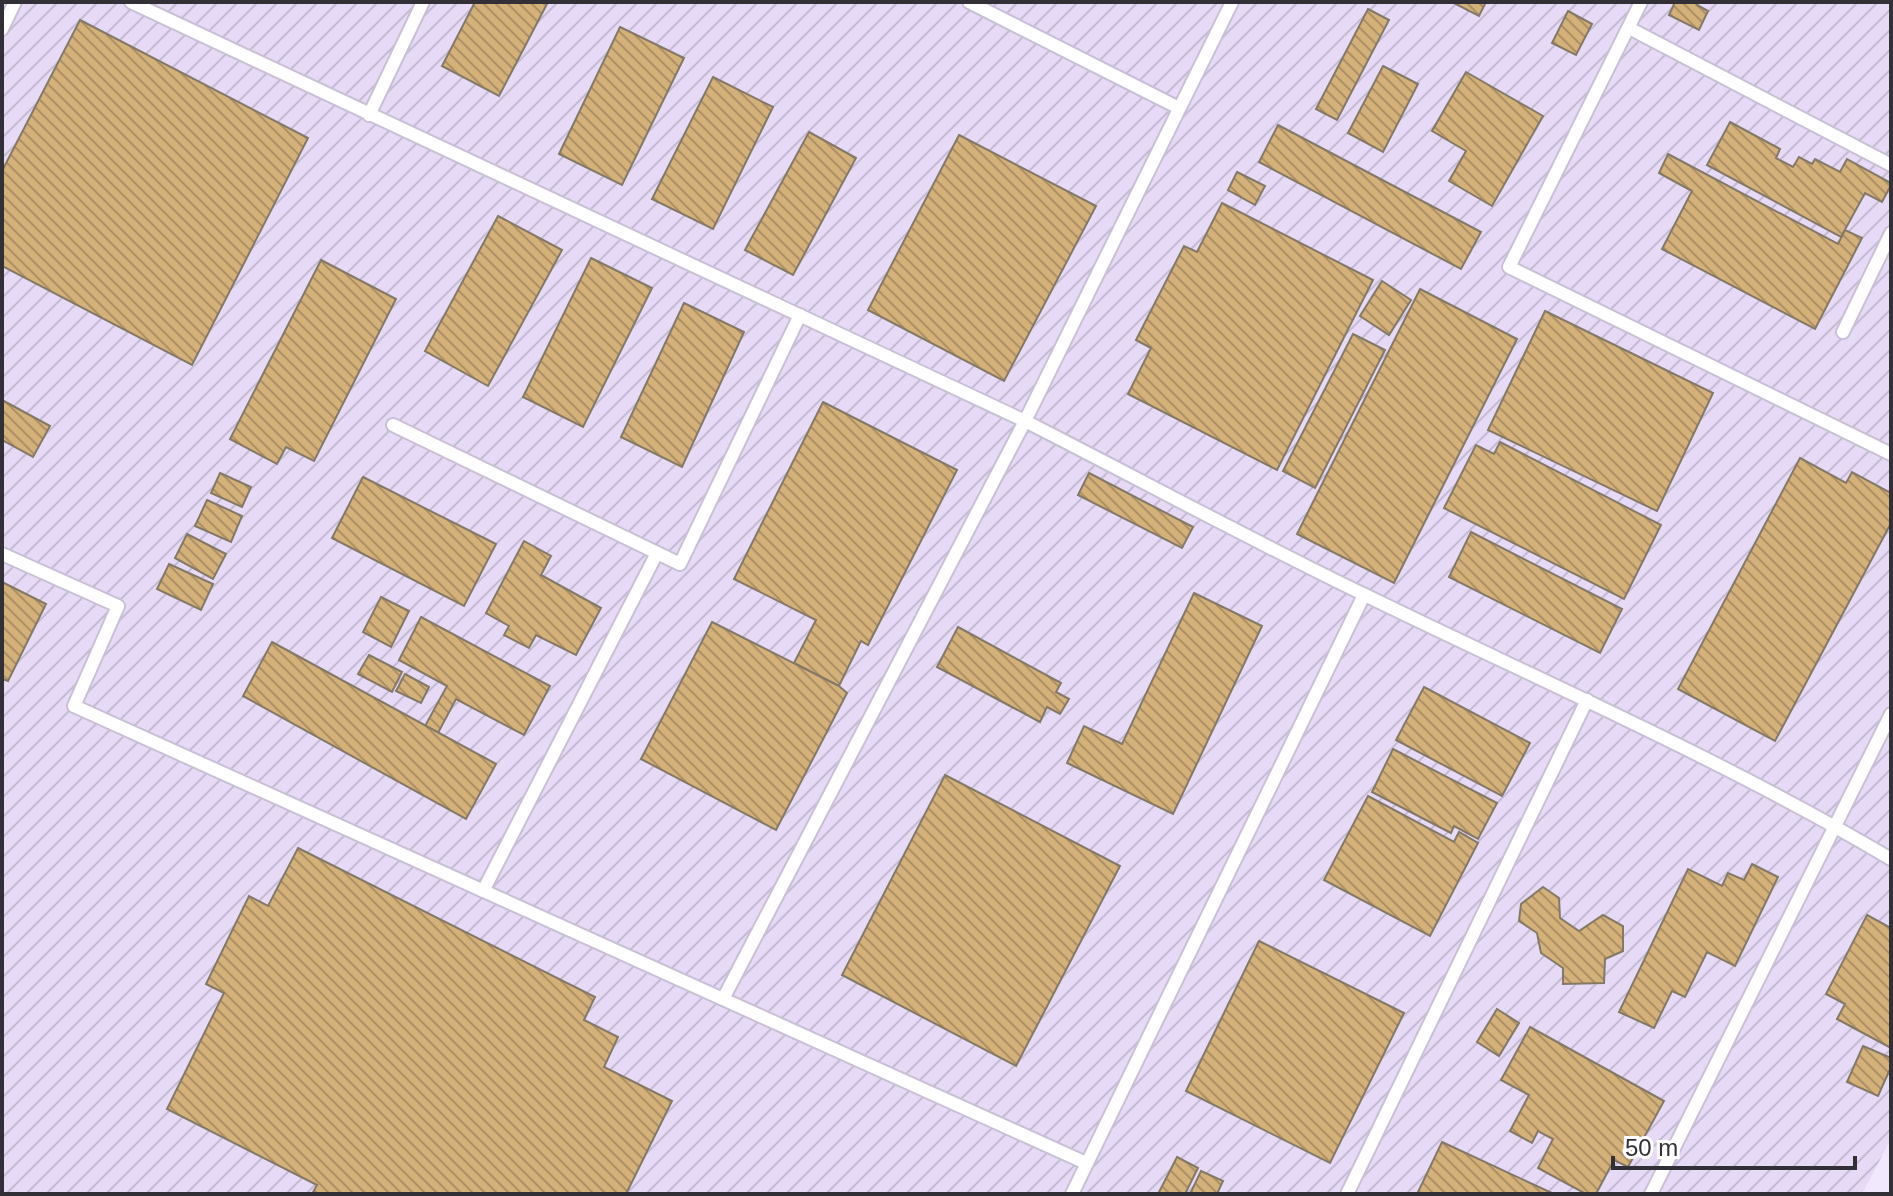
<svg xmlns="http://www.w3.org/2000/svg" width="1893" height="1196" font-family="Arial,sans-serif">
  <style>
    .industrial { fill: url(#industrial-furrows) }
    .building { fill: url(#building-back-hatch); stroke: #847866; stroke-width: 2 }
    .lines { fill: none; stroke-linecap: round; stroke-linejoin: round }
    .service-casing { stroke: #c9c0d5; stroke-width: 16 }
    .service { stroke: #fff; stroke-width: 12 }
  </style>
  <defs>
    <pattern id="industrial-furrows" width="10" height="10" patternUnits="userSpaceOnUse" patternTransform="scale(2)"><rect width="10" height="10" fill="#e6daf6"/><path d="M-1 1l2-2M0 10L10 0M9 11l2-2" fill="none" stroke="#c6bbd4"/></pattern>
    <pattern id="building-back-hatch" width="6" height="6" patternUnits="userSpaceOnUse" patternTransform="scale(2)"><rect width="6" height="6" fill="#d5b17a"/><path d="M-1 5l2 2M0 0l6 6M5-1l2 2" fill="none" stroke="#ad9065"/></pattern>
  </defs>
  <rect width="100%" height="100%" fill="#f1e8fd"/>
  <path class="industrial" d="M2 2H1891V1139L1862 1194H2Z"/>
  <g class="building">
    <path d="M475 2H548L499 96 442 66Z"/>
    <path d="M1452 2H1486L1479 16Z"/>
    <path d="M1675 2H1699L1697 5 1708 11 1699 30 1669 15Z"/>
    <path d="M1368 9 1389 20 1337 120 1316 109Z"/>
    <path d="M1568 11 1592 24 1576 55 1552 43Z"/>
    <path d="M80 20 308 138 192 365 2 266V171Z"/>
    <path d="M620 27 684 58 622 185 559 154Z"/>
    <path d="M1383 66 1418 84 1383 152 1348 133Z"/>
    <path d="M1466 72 1543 116 1492 206 1449 181 1466 151 1432 131Z"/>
    <path d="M713 77 773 107 713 229 652 199Z"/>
    <path d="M1730 122 1780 149 1776 158 1793 167 1799 157 1812 164 1815 159 1840 172 1847 159 1891 183V185L1882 202 1865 193 1841 237 1707 165Z"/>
    <path d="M1278 125 1481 232 1461 269 1259 162Z"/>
    <path d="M809 132 856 158 793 275 745 250Z"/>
    <path d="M959 135 1096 206 1004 381 868 310Z"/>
    <path d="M1668 154 1838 244 1845 230 1862 238 1815 329 1662 249 1692 191 1659 173Z"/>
    <path d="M1237 172 1265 186 1255 205 1228 190Z"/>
    <path d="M1222 203 1373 280 1277 470 1128 394 1151 348 1136 340 1184 246 1197 252Z"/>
    <path d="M498 216 562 250 488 386 425 351Z"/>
    <path d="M591 258 652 288 583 427 523 397Z"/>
    <path d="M321 260 396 299 314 461 286 447 277 464 230 439Z"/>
    <path d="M1382 281 1411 300 1389 335 1360 316Z"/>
    <path d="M1420 289 1517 339 1394 583 1297 534Z"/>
    <path d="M684 303 744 332 682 467 621 437Z"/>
    <path d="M1545 311 1713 393 1657 511 1488 430Z"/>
    <path d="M1353 334 1385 350 1315 488 1283 471Z"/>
    <path d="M2 400 50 426 33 457 2 440Z"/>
    <path d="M823 402 957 470 868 645 861 641 839 686 794 663 816 620 734 579Z"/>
    <path d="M1500 442 1661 525 1624 599 1444 508 1476 445 1494 454Z"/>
    <path d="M1800 458 1846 483 1852 472 1891 493V523L1775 741 1678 689Z"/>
    <path d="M220 473 251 487 242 507 211 493Z"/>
    <path d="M1089 473 1193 527 1182 548 1078 495Z"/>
    <path d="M363 477 496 544 464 606 332 538Z"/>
    <path d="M207 500 242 516 231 542 195 526Z"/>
    <path d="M1471 532 1622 609 1600 653 1449 577Z"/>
    <path d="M187 534 226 554 213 579 175 558Z"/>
    <path d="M524 541 551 556 541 575 601 608 576 655 536 635 529 648 504 635 509 626 486 613Z"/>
    <path d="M169 564 213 584 201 610 157 589Z"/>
    <path d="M2 582 46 604 8 681 2 679Z"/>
    <path d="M1194 593 1262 626 1173 814 1067 763 1084 726 1122 744Z"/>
    <path d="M381 597 409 611 391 647 363 632Z"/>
    <path d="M421 617 550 686 524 735 456 699 438 733 425 726 447 686 399 660Z"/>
    <path d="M712 622 839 686 847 693 776 830 641 759Z"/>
    <path d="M958 627 1061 683 1056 692 1069 699 1060 714 1047 707 1040 722 937 667Z"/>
    <path d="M272 642 496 764 466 819 243 696Z"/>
    <path d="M369 655 402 672 392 692 358 674Z"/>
    <path d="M405 674 429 687 421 703 396 691Z"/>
    <path d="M1424 687 1530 743 1502 796 1396 740Z"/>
    <path d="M1393 749 1497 803 1478 839 1454 826 1451 833 1372 792Z"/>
    <path d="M945 775 1120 866 1016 1066 842 975Z"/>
    <path d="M1368 796 1454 842 1459 832 1478 843 1430 936 1324 880Z"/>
    <path d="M298 848 595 997 584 1020 618 1037 604 1067 672 1101 626 1194H312L317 1185 167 1109 224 993 206 984 249 896 268 906Z"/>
    <path d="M1752 864 1778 877 1735 966 1707 952 1685 997 1672 991 1654 1028 1619 1012 1688 869 1722 886 1728 873 1744 880Z"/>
    <path d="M1543 887 1559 898 1560 918 1579 931 1603 915 1623 926V951L1605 959 1604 983 1563 984V968L1541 953 1537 933 1519 921 1521 904Z"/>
    <path d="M1867 915 1891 928V1048L1837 1019 1845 1004 1826 994Z"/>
    <path d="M1259 941 1404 1013 1330 1163 1186 1091Z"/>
    <path d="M1497 1009 1519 1023 1499 1056 1477 1042Z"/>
    <path d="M1530 1027 1664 1101 1628 1167 1614 1160 1596 1194H1586L1538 1168 1553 1139 1538 1131 1532 1143 1510 1131 1529 1095 1501 1080Z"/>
    <path d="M1863 1046 1891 1058V1067L1878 1096 1847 1082Z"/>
    <path d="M1442 1142 1554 1194H1417Z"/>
    <path d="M1177 1157 1198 1168 1185 1194H1158Z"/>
    <path d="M1201 1171 1223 1181 1217 1194H1190Z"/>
  </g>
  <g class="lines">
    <g class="service-casing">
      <g id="service">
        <path d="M131 2 1025 421 1232 2"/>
        <path d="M969 2 1179 108"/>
        <path d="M1641 2 1509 267 1891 454"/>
        <path d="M1629 28 1891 165"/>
        <path d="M2 29 15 2"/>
        <path d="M369 115 423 2"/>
        <path d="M1843 332 1891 233"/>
        <path d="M393 425 680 564 800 315"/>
        <path d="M2 554 118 606 74 706 1086 1163"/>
        <path d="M483 891 657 553"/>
        <path d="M723 999 1025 421C1139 479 1251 540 1365 595 1541 681 1722 759 1891 859"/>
        <path d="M1072 1194 1364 595"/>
        <path d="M1347 1194 1587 700"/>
        <path d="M1651 1194 1891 714"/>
      </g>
    </g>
    <use href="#service" class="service"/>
  </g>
  <rect width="1893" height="1196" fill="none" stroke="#322f37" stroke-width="8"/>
  <path d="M1613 1156v12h242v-12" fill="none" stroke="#322f37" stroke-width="4"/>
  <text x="1625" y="1156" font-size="24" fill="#322f37" stroke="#ffffff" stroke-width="6" paint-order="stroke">50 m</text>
</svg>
